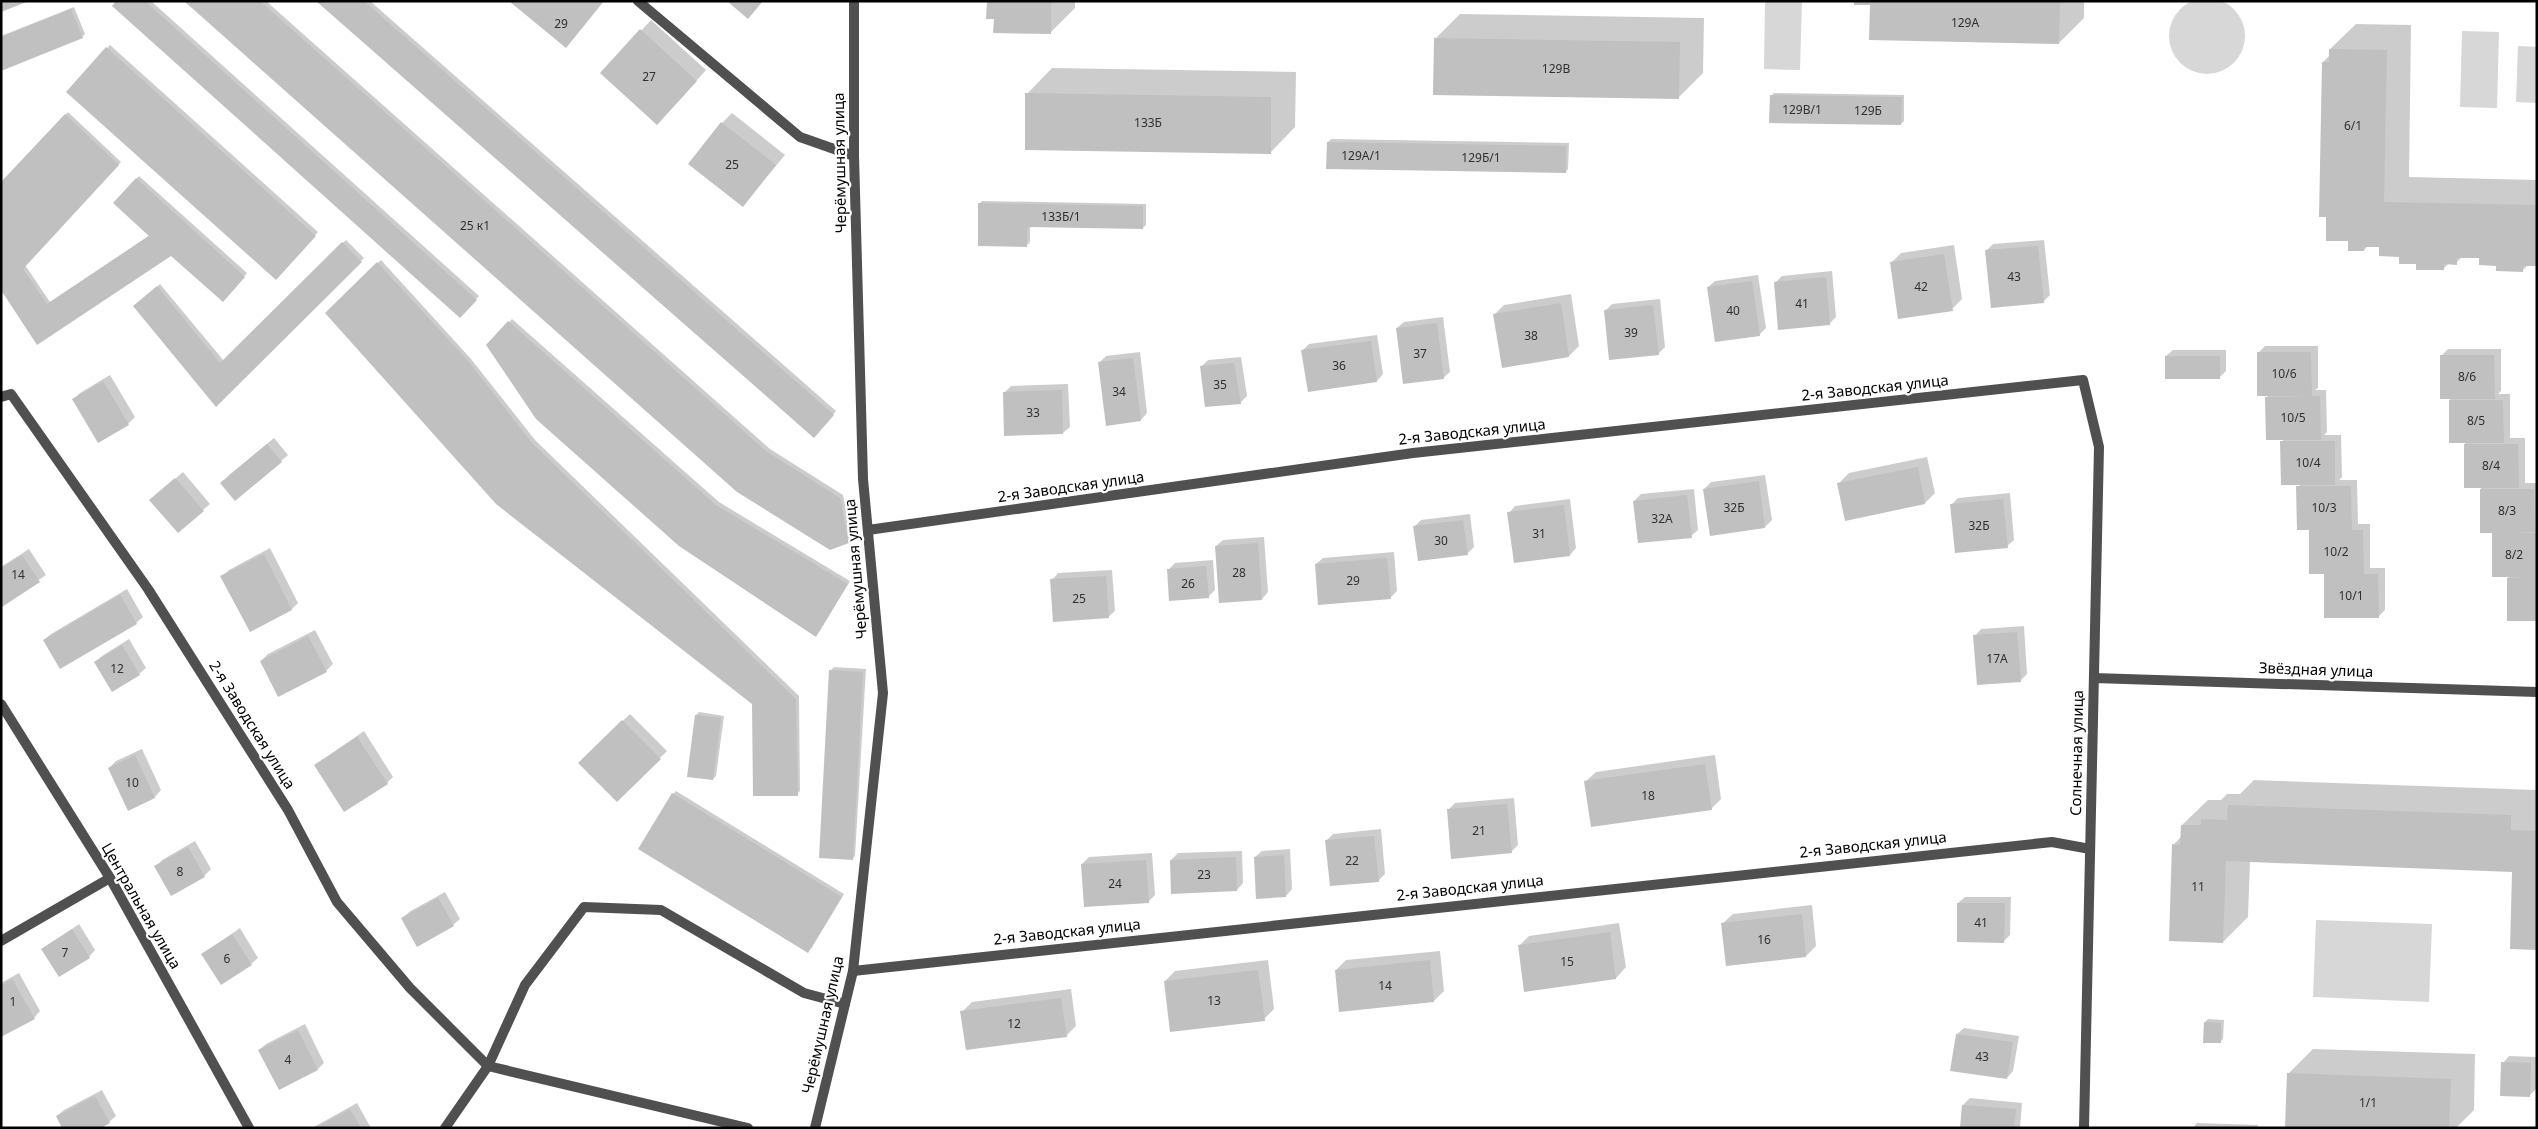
<svg xmlns="http://www.w3.org/2000/svg" width="2538" height="1129" font-family="'Noto Sans',sans-serif">
  <style>
    .green { fill: #d7d7d7 }
    .shadow { fill: #0003 }
    .building { fill: #c0c0c0 }
    .lines { fill: none; stroke-linecap: round; stroke-linejoin: round }
    .street { stroke: #505050; stroke-width: 10 }
    .labels { text-anchor: middle; stroke-width: 4.5; stroke-linejoin: round; paint-order: stroke }
    .number-label { font-size: 12px; fill: #303030 }
    .street-label { font-size: 15px; fill: #000; stroke: #fff }
  </style>
  <rect width="100%" height="100%" fill="#fff"/>
  <g class="green">
    <circle cx="2207" cy="36" r="38"/>
    <path d="M1765 1H1802L1800 70 1764 69Z"/>
    <path d="M2462 31 2499 32 2497 108 2460 107Z"/>
    <path d="M2518 46 2537 47V103L2516 102Z"/>
    <path d="M2316 920 2432 924 2429 1002 2313 997Z"/>
  </g>
  <g class="shadow">
    <path d="M118 1H151L479 296 460 316Z"/>
    <path d="M186 1H266L770 449 843 495 852 539 848 542Z"/>
    <path d="M318 1H370L836 411 813 437Z"/>
    <path d="M988 1H1075V8L1050 33 995 18Z"/>
    <path d="M1855 1H2084V18L2059 43Z"/>
    <path d="M74 7 85 34 82 37 1 69V36Z"/>
    <path d="M1460 14 1704 18 1703 73 1678 98 1435 39Z"/>
    <path d="M651 20 706 70 667 113 602 73Z"/>
    <path d="M2356 24 2411 25 2409 177 2537 180V265L2529 264 2523 270 2497 264 2481 257 2463 256 2456 263H2449L2443 269 2417 263 2380 246H2368L2364 250 2323 62 2330 55V49Z"/>
    <path d="M110 45 318 232 276 279 68 91Z"/>
    <path d="M1052 68 1296 72 1295 127 1270 153 1027 94Z"/>
    <path d="M1774 93 1904 95V121L1901 124 1771 96Z"/>
    <path d="M68 112 121 162 25 265 50 302 150 235 115 203 139 176 247 273 223 300 171 254 38 343 1 184Z"/>
    <path d="M732 113 785 155 743 205 722 123Z"/>
    <path d="M1331 139 1569 143 1568 169 1565 172 1328 142Z"/>
    <path d="M982 201 1146 204V225L1143 228 1030 226V242L1027 245 979 204Z"/>
    <path d="M346 240 364 258 216 405 137 304 160 284 224 361Z"/>
    <path d="M2044 240 2050 295 2043 302 1986 251 1993 244Z"/>
    <path d="M1954 245 1962 299 1952 309 1891 263 1901 253Z"/>
    <path d="M381 260 471 359 535 440 799 696 800 791 797 794 753 703 326 313Z"/>
    <path d="M1832 271 1836 317 1829 324 1775 283 1782 276Z"/>
    <path d="M1758 275 1766 328 1759 335 1708 287 1715 281Z"/>
    <path d="M1571 294 1579 346 1569 356 1503 366 1494 315 1504 305Z"/>
    <path d="M1660 299 1665 347 1658 354 1605 311 1612 304Z"/>
    <path d="M1443 317 1450 372 1443 378 1397 328 1404 322Z"/>
    <path d="M512 319 719 502 850 581 819 632 488 345Z"/>
    <path d="M1377 335 1383 374 1377 381 1303 350 1309 344Z"/>
    <path d="M2265 346H2318V388L2315 390H2326L2327 432 2324 435H2341L2342 477 2339 480H2357L2358 524H2370V568H2385V610L2378 617 2325 573 2298 487 2301 484 2282 442 2284 439 2267 397 2269 395 2258 353Z"/>
    <path d="M2448 349H2501V391L2498 394H2510V438H2525V483H2537V620H2509L2508 576 2493 531H2481V487H2465V442H2450V397L2441 356Z"/>
    <path d="M2173 350H2226V371L2220 377 2166 356Z"/>
    <path d="M1140 352 1147 413 1141 420 1099 363 1106 356Z"/>
    <path d="M1241 357 1247 396 1240 403 1202 366 1208 360Z"/>
    <path d="M110 375 135 417 128 424 74 399 80 393Z"/>
    <path d="M1068 384 1070 427 1063 433 1004 393 1011 386Z"/>
    <path d="M274 438 288 455 236 499 228 476Z"/>
    <path d="M1927 457 1935 493 1925 503 1846 519 1838 484 1849 473Z"/>
    <path d="M183 472 210 504 203 510 158 494Z"/>
    <path d="M1765 475 1772 520 1765 527 1704 489 1711 482Z"/>
    <path d="M1694 489 1698 530 1691 536 1634 501 1641 494Z"/>
    <path d="M2010 493 2014 540 2007 546 1951 505 1958 498Z"/>
    <path d="M1570 499 1576 548 1570 555 1509 513 1515 506Z"/>
    <path d="M1470 514 1474 547 1467 554 1414 527 1421 520Z"/>
    <path d="M1264 537 1268 592 1262 599 1216 546 1223 540Z"/>
    <path d="M270 548 298 603 292 609 250 631 222 577 229 570Z"/>
    <path d="M29 549 46 575 2 605 1 567Z"/>
    <path d="M1394 552 1397 591 1390 598 1316 564 1323 558Z"/>
    <path d="M1213 560 1215 590 1208 597 1168 570 1175 563Z"/>
    <path d="M1112 570 1115 611 1108 617 1052 580 1058 573Z"/>
    <path d="M127 589 143 617 136 623 44 640 51 634Z"/>
    <path d="M2024 626 2027 674 2020 681 1975 636 1981 629Z"/>
    <path d="M315 630 333 664 326 671 261 661 268 654Z"/>
    <path d="M129 639 146 668 139 674 95 662 102 656Z"/>
    <path d="M834 667 866 669 855 856 852 859 831 670Z"/>
    <path d="M699 712 724 716 716 776 713 779 696 715Z"/>
    <path d="M630 714 667 751 617 801 580 763Z"/>
    <path d="M364 731 393 777 387 783 315 765Z"/>
    <path d="M142 749 161 790 155 797 129 809 109 768 116 761Z"/>
    <path d="M1715 755 1721 799 1711 809 1585 782 1596 772Z"/>
    <path d="M2254 780 2536 790 2537 949 2514 870 2250 861 2248 917 2223 942 2173 845 2182 836V825L2208 800H2221L2227 794H2240Z"/>
    <path d="M676 791 844 894 811 949 673 794Z"/>
    <path d="M1514 798 1518 845 1511 852 1448 810 1455 803Z"/>
    <path d="M1381 829 1385 874 1378 881 1327 840 1333 834Z"/>
    <path d="M195 841 211 869 204 876 156 867 162 860Z"/>
    <path d="M1290 849 1292 889 1286 896 1255 857 1262 851Z"/>
    <path d="M1242 851 1243 883 1237 890 1171 860 1178 853Z"/>
    <path d="M1152 853 1155 895 1148 902 1082 864 1089 857Z"/>
    <path d="M445 892 460 919 453 925 403 918 409 912Z"/>
    <path d="M1965 897H2011L2010 935 2003 942 1958 903Z"/>
    <path d="M1812 905 1816 946 1806 956 1722 924 1733 914Z"/>
    <path d="M1619 923 1626 967 1616 978 1519 946 1529 936Z"/>
    <path d="M79 924 95 950 89 957 43 949Z"/>
    <path d="M240 928 258 958 251 964 203 954Z"/>
    <path d="M1440 951 1444 991 1434 1001 1336 970 1346 960Z"/>
    <path d="M1268 960 1274 1009 1264 1019 1165 981 1175 971Z"/>
    <path d="M19 973 40 1011 34 1018 1 1036V983Z"/>
    <path d="M1071 989 1076 1026 1066 1036 962 1012 972 1002Z"/>
    <path d="M2208 1019 2224 1020 2223 1039 2220 1042 2205 1022Z"/>
    <path d="M305 1024 324 1063 318 1069 259 1050 266 1044Z"/>
    <path d="M1964 1028 2019 1036 2013 1071 2007 1078 1952 1070 1957 1034Z"/>
    <path d="M2313 1049 2475 1054 2474 1110 2456 1128H2286L2288 1074Z"/>
    <path d="M2509 1056 2537 1057 2536 1089 2529 1096 2503 1063Z"/>
    <path d="M102 1090 116 1116 109 1122 57 1116 64 1110Z"/>
    <path d="M1970 1098 2022 1103 2020 1128H1961L1963 1105Z"/>
    <path d="M357 1103 371 1128H312Z"/>
    <path d="M2197 1123 2258 1125 2257 1128H2193Z"/>
  </g>
  <g class="building">
    <path d="M1 1H29L1 12Z"/>
    <path d="M116 1H145L477 300 460 318 112 6Z"/>
    <path d="M184 1H260L766 451 840 498 849 543 830 550 737 492Z"/>
    <path d="M316 1H364L834 415 814 438Z"/>
    <path d="M509 1H604L566 48Z"/>
    <path d="M727 1H763L748 19Z"/>
    <path d="M987 1H1051V34L993 33 994 19H986Z"/>
    <path d="M1854 1H2060L2059 44 1869 40 1870 5H1854Z"/>
    <path d="M71 9 83 38 1 71V37Z"/>
    <path d="M640 29 697 81 657 125 600 73Z"/>
    <path d="M1434 38 1680 42 1679 99 1433 95Z"/>
    <path d="M106 47 316 236 276 280 66 92Z"/>
    <path d="M2329 49 2387 50 2384 202 2537 205V266H2523V272L2496 271V266L2479 265V258H2457V265L2444 264V270H2416V264H2399V257L2379 256V247H2364V251H2348V241H2326V217H2319L2322 62H2329Z"/>
    <path d="M1025 93 1271 97V154L1025 150Z"/>
    <path d="M1770 95 1902 97 1901 125 1769 123Z"/>
    <path d="M65 114 119 165 23 269 47 304 149 236 113 203 136 178 245 277 223 302 171 256 37 345 1 290V182Z"/>
    <path d="M721 122 776 165 743 207 688 164Z"/>
    <path d="M1327 142 1566 146V173L1326 169Z"/>
    <path d="M978 203 1143 206V229L1027 227V247L978 246Z"/>
    <path d="M342 242 362 262 216 407 133 306 157 286 220 363Z"/>
    <path d="M2038 246 2044 303 1991 308 1985 250Z"/>
    <path d="M1944 254 1953 311 1898 319 1890 262Z"/>
    <path d="M377 262 469 362 532 443 796 699 798 796H753L752 704 496 504 325 313Z"/>
    <path d="M1826 277 1830 325 1778 330 1774 282Z"/>
    <path d="M1752 281 1760 336 1715 342 1707 287Z"/>
    <path d="M1561 303 1569 357 1502 368 1493 314Z"/>
    <path d="M1653 305 1659 355 1609 360 1604 310Z"/>
    <path d="M508 321 716 505 848 584 816 637 679 546 536 419 486 345Z"/>
    <path d="M1437 323 1444 379 1403 384 1396 328Z"/>
    <path d="M1371 341 1377 382 1308 392 1301 350Z"/>
    <path d="M2257 352H2311L2312 396H2257Z"/>
    <path d="M2440 355H2494L2495 399H2440Z"/>
    <rect x="2165" y="356" width="55" height="23"/>
    <path d="M1133 358 1141 421 1106 426 1098 362Z"/>
    <path d="M1234 363 1241 404 1205 407 1200 366Z"/>
    <path d="M103 381 129 425 98 443 72 399Z"/>
    <path d="M1062 390 1063 434 1004 436 1003 392Z"/>
    <path d="M2320 396 2321 440H2266L2265 397Z"/>
    <path d="M2449 400H2503L2504 443H2449Z"/>
    <path d="M2280 441H2335V485H2281Z"/>
    <path d="M267 444 282 462 235 501 220 483Z"/>
    <path d="M2464 444H2518L2519 488H2464Z"/>
    <path d="M1918 467 1925 504 1845 521 1837 483Z"/>
    <path d="M175 478 204 511 178 533 149 500Z"/>
    <path d="M1759 481 1765 528 1710 536 1703 489Z"/>
    <path d="M2296 486H2351L2352 530H2363L2364 574H2378L2379 618H2324V574H2309V530H2297Z"/>
    <path d="M2480 489H2534L2535 532 2517 533H2537V621H2507V578L2527 577H2492V533H2480Z"/>
    <path d="M1687 495 1692 538 1638 543 1633 501Z"/>
    <path d="M2003 499 2008 548 1955 553 1950 504Z"/>
    <path d="M1564 505 1570 556 1514 563 1507 512Z"/>
    <path d="M1463 520 1468 555 1418 561 1413 526Z"/>
    <path d="M1258 543 1262 600 1219 603 1215 546Z"/>
    <path d="M264 554 292 610 250 632 220 576Z"/>
    <path d="M22 555 40 582 2 607 1 568Z"/>
    <path d="M1387 558 1391 599 1318 605 1315 564Z"/>
    <path d="M1206 566 1209 598 1169 601 1167 569Z"/>
    <path d="M1106 576 1109 618 1053 622 1050 579Z"/>
    <path d="M120 595 137 624 60 669 43 640Z"/>
    <path d="M2017 632 2021 682 1977 685 1973 635Z"/>
    <path d="M308 636 327 672 278 697 260 661Z"/>
    <path d="M122 645 140 675 112 692 94 662Z"/>
    <path d="M829 670 863 672 853 860 819 858Z"/>
    <path d="M695 715 721 718 713 780 687 777Z"/>
    <path d="M622 720 661 759 617 802 578 763Z"/>
    <path d="M357 737 388 784 344 812 314 765Z"/>
    <path d="M135 755 155 798 128 811 108 768Z"/>
    <path d="M1705 764 1712 810 1591 827 1584 781Z"/>
    <path d="M672 793 842 897 808 953 638 849Z"/>
    <path d="M1507 804 1512 853 1451 859 1447 809Z"/>
    <path d="M2228 805 2511 815V830L2537 831V950L2510 949 2512 872 2226 861 2223 943 2169 941 2172 844 2180 845 2181 825H2201V819L2227 820Z"/>
    <path d="M1374 836 1379 882 1330 886 1325 840Z"/>
    <path d="M188 847 205 877 171 896 154 866Z"/>
    <path d="M1284 855 1286 897 1256 899 1254 857Z"/>
    <path d="M1236 857 1237 891 1171 894 1170 860Z"/>
    <path d="M1146 860 1149 903 1084 907 1081 864Z"/>
    <path d="M438 898 454 926 417 947 401 918Z"/>
    <path d="M1957 903H2005L2004 943 1957 942Z"/>
    <path d="M1802 914 1806 957 1726 966 1721 923Z"/>
    <path d="M72 929 90 958 59 977 41 949Z"/>
    <path d="M1610 932 1616 979 1524 992 1518 945Z"/>
    <path d="M232 934 252 965 221 985 201 954Z"/>
    <path d="M1430 960 1434 1002 1339 1012 1335 970Z"/>
    <path d="M1258 970 1265 1021 1170 1032 1164 981Z"/>
    <path d="M12 979 35 1019 1 1037V985Z"/>
    <path d="M1061 998 1067 1037 966 1050 960 1011Z"/>
    <path d="M2204 1022 2221 1023V1043H2203Z"/>
    <path d="M298 1030 318 1070 279 1090 258 1050Z"/>
    <path d="M1956 1034 2013 1042 2007 1079 1950 1071Z"/>
    <path d="M2501 1062 2531 1063 2530 1097 2500 1096Z"/>
    <path d="M2287 1073 2451 1079 2449 1128H2285Z"/>
    <path d="M95 1096 110 1123 101 1128H62L56 1116Z"/>
    <path d="M1962 1105 2016 1109 2014 1128H1960Z"/>
    <path d="M350 1109 361 1128H315Z"/>
  </g>
  <g class="lines">
    <g class="street">
      <path d="M638 1 800 137 854 156"/>
      <path d="M1 397 11 394 148 589 288 810 337 902 410 988 488 1066 525 985 584 907 661 910 804 993 845 1004"/>
      <path d="M868 530 1413 453 2083 380 2099 447 2084 1128"/>
      <path d="M2094 678 2537 692"/>
      <path d="M1 704 110 878 249 1128"/>
      <path d="M1 941 110 878"/>
      <path d="M853 971 2052 842 2090 849"/>
      <path d="M445 1128 488 1066 748 1128"/>
      <path d="M815 1128 853 971 883 693 863 479 854 156V1"/>
    </g>
  </g>
  <g class="labels">
    <g class="number-label">
      <text x="1965" y="27">129А</text>
      <text x="561" y="28">29</text>
      <text x="1556" y="73">129В</text>
      <text x="649" y="81">27</text>
      <text x="1802" y="114">129В/1</text>
      <text x="1868" y="115">129Б</text>
      <text x="1148" y="127">133Б</text>
      <text x="2353" y="130">6/1</text>
      <text x="1361" y="160">129А/1</text>
      <text x="1481" y="162">129Б/1</text>
      <text x="732" y="169">25</text>
      <text x="1061" y="221">133Б/1</text>
      <text x="475" y="230">25 к1</text>
      <text x="2014" y="281">43</text>
      <text x="1921" y="291">42</text>
      <text x="1802" y="308">41</text>
      <text x="1733" y="315">40</text>
      <text x="1631" y="337">39</text>
      <text x="1531" y="340">38</text>
      <text x="1420" y="358">37</text>
      <text x="1339" y="370">36</text>
      <text x="2284" y="378">10/6</text>
      <text x="2467" y="381">8/6</text>
      <text x="1220" y="389">35</text>
      <text x="1119" y="396">34</text>
      <text x="1033" y="417">33</text>
      <text x="2293" y="422">10/5</text>
      <text x="2476" y="425">8/5</text>
      <text x="2308" y="467">10/4</text>
      <text x="2491" y="470">8/4</text>
      <text x="1734" y="512">32Б</text>
      <text x="2324" y="512">10/3</text>
      <text x="2507" y="515">8/3</text>
      <text x="1662" y="523">32А</text>
      <text x="1979" y="530">32Б</text>
      <text x="1539" y="538">31</text>
      <text x="1441" y="545">30</text>
      <text x="2336" y="556">10/2</text>
      <text x="2514" y="559">8/2</text>
      <text x="1239" y="577">28</text>
      <text x="18" y="579">14</text>
      <text x="1353" y="585">29</text>
      <text x="1188" y="588">26</text>
      <text x="2351" y="600">10/1</text>
      <text x="1079" y="603">25</text>
      <text x="1997" y="663">17А</text>
      <text x="117" y="673">12</text>
      <text x="132" y="787">10</text>
      <text x="1648" y="800">18</text>
      <text x="1479" y="835">21</text>
      <text x="1352" y="865">22</text>
      <text x="180" y="876">8</text>
      <text x="1204" y="879">23</text>
      <text x="1115" y="888">24</text>
      <text x="2198" y="891">11</text>
      <text x="1981" y="927">41</text>
      <text x="1764" y="944">16</text>
      <text x="65" y="957">7</text>
      <text x="227" y="963">6</text>
      <text x="1567" y="966">15</text>
      <text x="1385" y="990">14</text>
      <text x="1214" y="1005">13</text>
      <text x="13" y="1006">1</text>
      <text x="1014" y="1028">12</text>
      <text x="1982" y="1061">43</text>
      <text x="288" y="1064">4</text>
      <text x="2368" y="1107">1/1</text>
    </g>
    <g class="street-label">
      <text transform="translate(840 163) rotate(-91)" y="5">Черёмушная улица</text>
      <text transform="translate(1875 388) rotate(-6)" y="5">2-я Заводская улица</text>
      <text transform="translate(1472 432) rotate(-6)" y="5">2-я Заводская улица</text>
      <text transform="translate(1071 487) rotate(-8)" y="5">2-я Заводская улица</text>
      <text transform="translate(856 569) rotate(-95)" y="5">Черёмушная улица</text>
      <text transform="translate(2316 670) rotate(2)" y="5">Звёздная улица</text>
      <text transform="translate(252 725) rotate(58)" y="5">2-я Заводская улица</text>
      <text transform="translate(2077 753) rotate(-89)" y="5">Солнечная улица</text>
      <text transform="translate(1873 845) rotate(-6)" y="5">2-я Заводская улица</text>
      <text transform="translate(1470 888) rotate(-6)" y="5">2-я Заводская улица</text>
      <text transform="translate(141 906) rotate(60)" y="5">Центральная улица</text>
      <text transform="translate(1067 932) rotate(-6)" y="5">2-я Заводская улица</text>
      <text transform="translate(823 1025) rotate(-77)" y="5">Черёмушная улица</text>
    </g>
  </g>
  <rect width="2538" height="1129" fill="none" stroke="#000000" stroke-width="5"/>
</svg>
